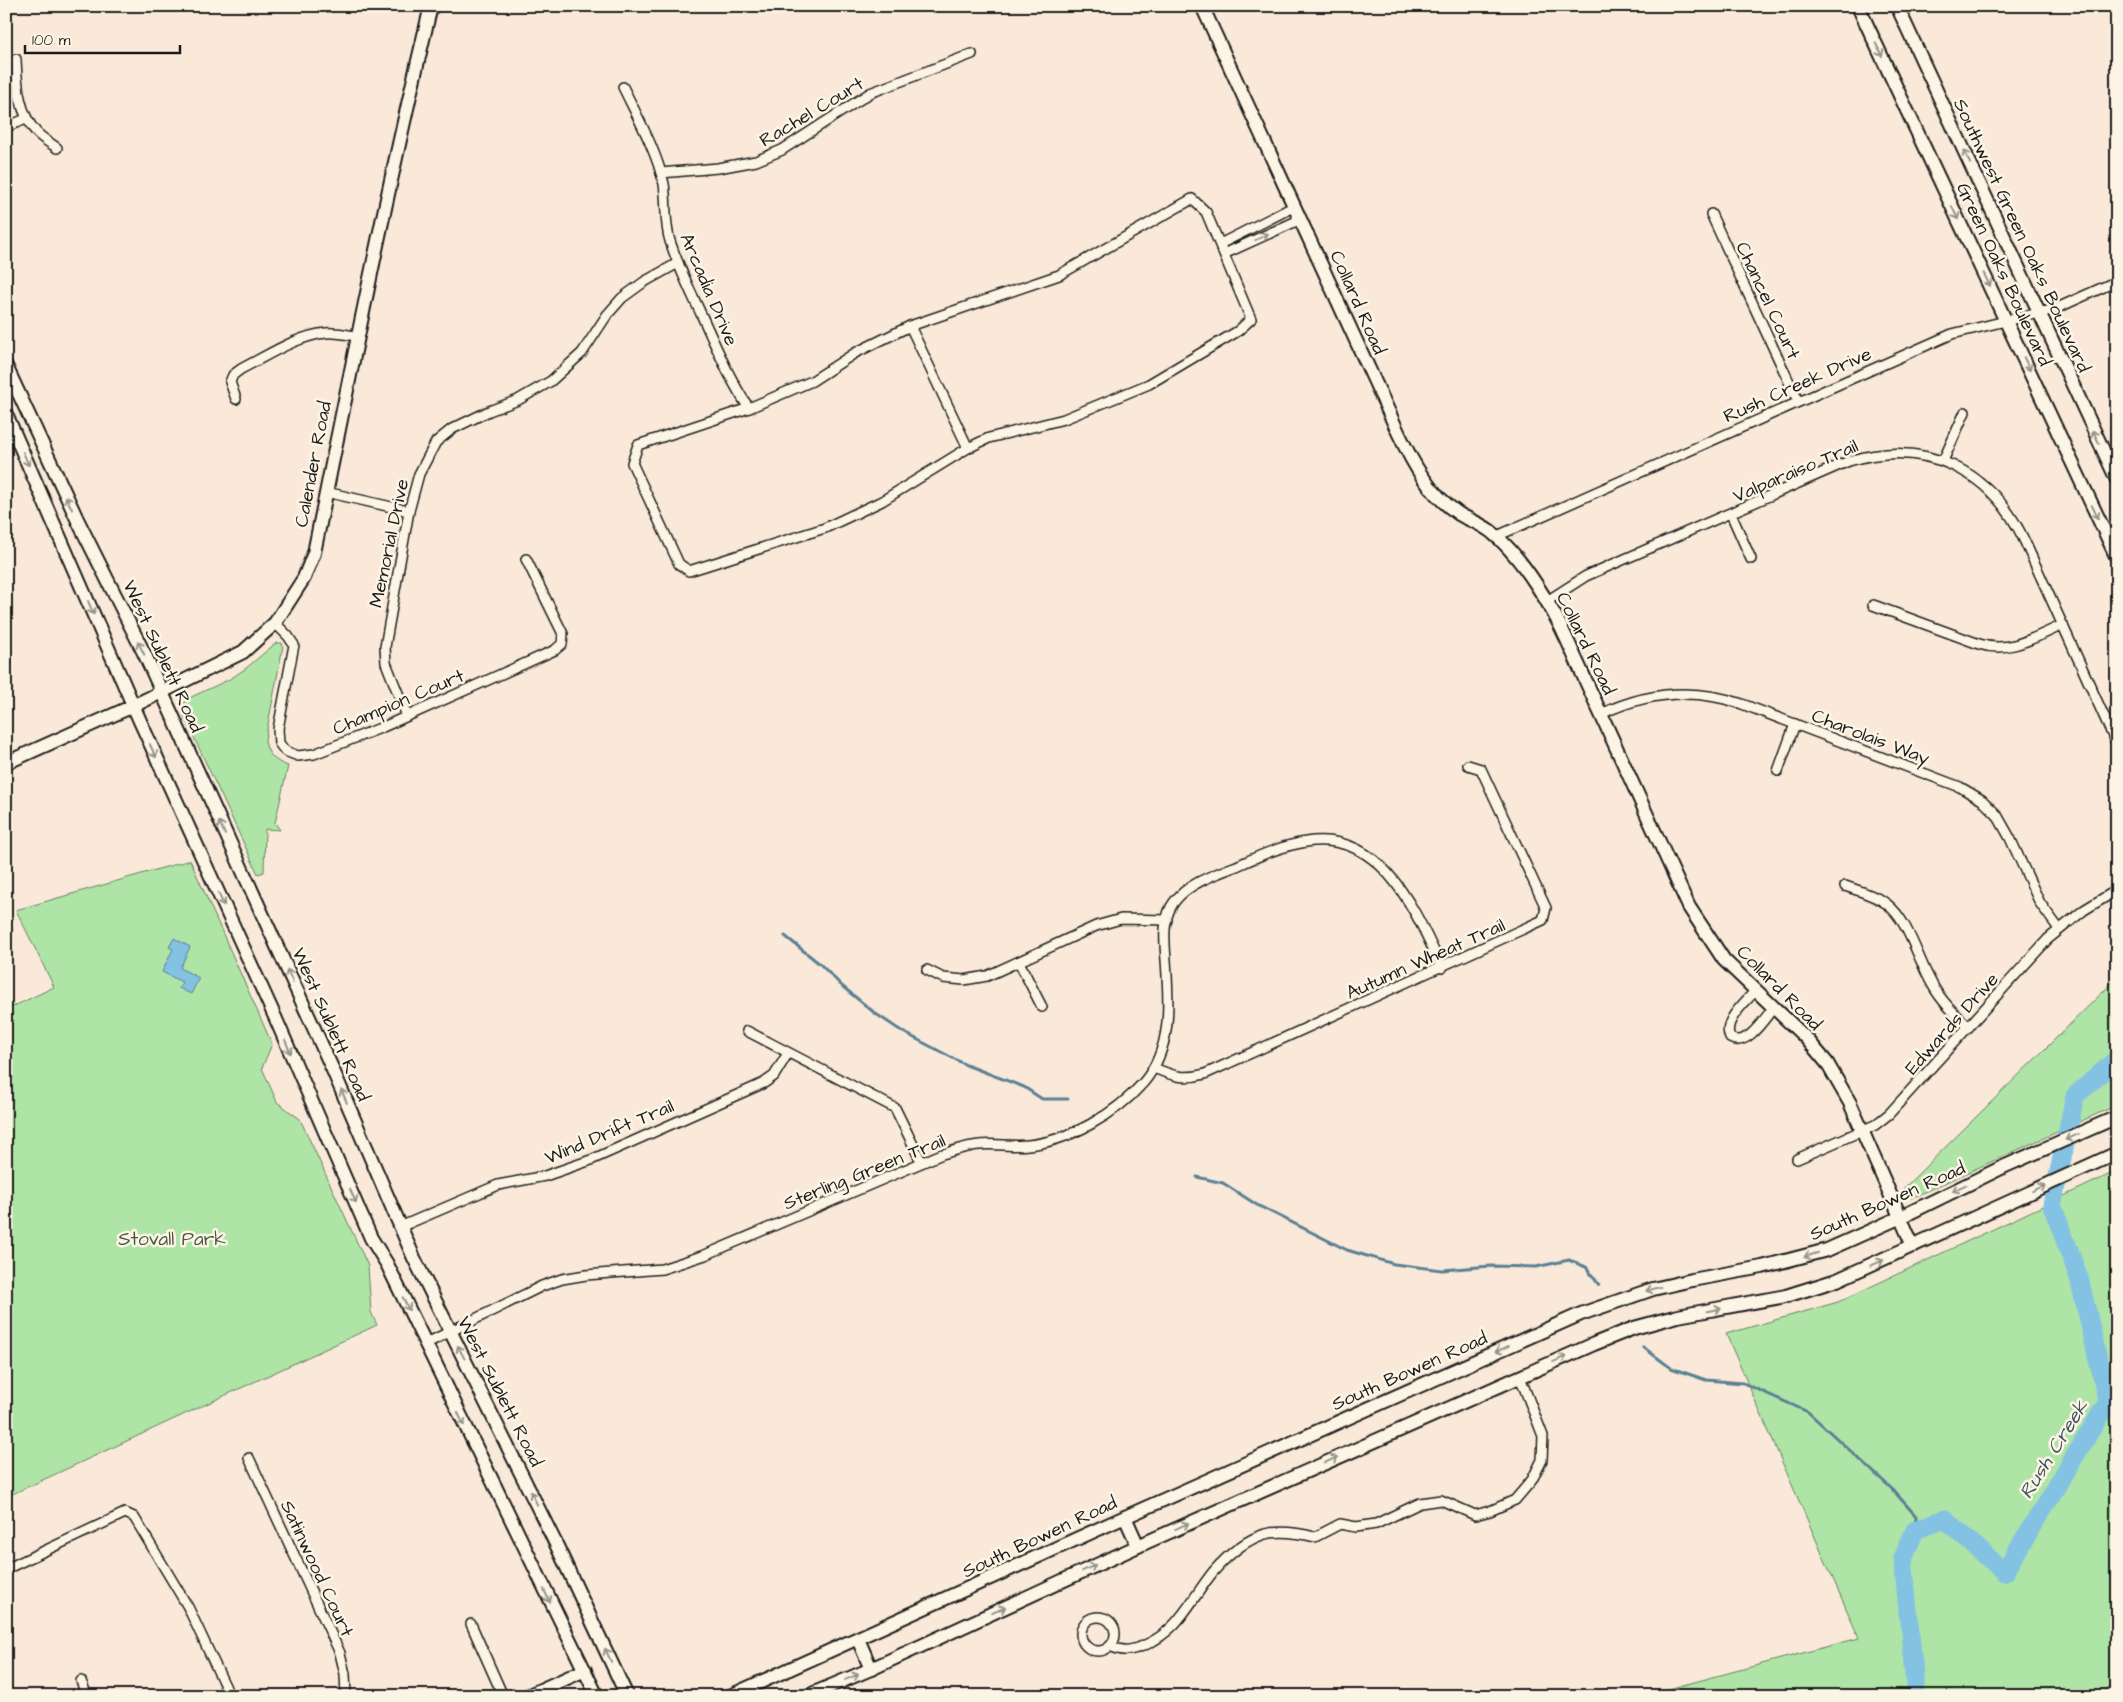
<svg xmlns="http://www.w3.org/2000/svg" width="2123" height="1702" font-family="'Architects Daughter',sans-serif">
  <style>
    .green { fill: #aee4a6; stroke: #658061 }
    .water { fill: #84c2e4; stroke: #5a8094 }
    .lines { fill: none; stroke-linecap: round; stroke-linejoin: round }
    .stream { stroke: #5a8094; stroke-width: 3 }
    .river { stroke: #84c2e4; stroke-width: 19 }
    .street-casing { stroke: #1c1c1c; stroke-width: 12 }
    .secondary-casing { stroke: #1c1c1c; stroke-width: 16 }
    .street { stroke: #fcf5e5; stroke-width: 9 }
    .secondary { stroke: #fcf5e5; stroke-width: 12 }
    .oneway { stroke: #97938b }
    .labels { text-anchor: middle; stroke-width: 5; stroke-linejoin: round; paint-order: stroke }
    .street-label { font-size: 19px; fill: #1c1c1c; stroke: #fcf5e5 }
    .park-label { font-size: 19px; fill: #485845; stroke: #fcf5e5 }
    .water-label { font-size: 20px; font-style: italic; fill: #405662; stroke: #fcf5e5 }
  </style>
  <rect width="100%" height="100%" fill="#fae9d9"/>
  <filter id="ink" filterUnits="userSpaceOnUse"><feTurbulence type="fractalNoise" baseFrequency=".02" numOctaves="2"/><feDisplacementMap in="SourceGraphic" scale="10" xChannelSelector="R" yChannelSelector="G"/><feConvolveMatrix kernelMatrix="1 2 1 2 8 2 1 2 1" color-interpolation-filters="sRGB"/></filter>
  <g filter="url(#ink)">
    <g class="green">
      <path d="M276 643H282L283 646 265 740C267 754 274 761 288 766L275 823 280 830 265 829 264 872 258 874 183 714V706L187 699 230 679 245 669Z"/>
      <path d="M190 860 272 1044 262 1068 277 1102 300 1119 368 1266 371 1312 377 1325 6 1497V1010L54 987 16 910Z"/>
      <path d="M2117 978V1105L1911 1198 1904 1188Z"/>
      <path d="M2117 1171V1681L2097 1696H1642L1859 1638 1726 1334 1838 1302Z"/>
    </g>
    <path class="water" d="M174 938 190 947 180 968 199 978 191 994 179 988 182 982 162 972 173 949 169 947Z"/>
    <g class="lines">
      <g class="stream">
        <path d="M785 936 820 964 843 987 876 1014 903 1032 966 1065 1024 1087 1042 1099H1068"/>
        <path d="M1197 1177 1223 1183 1257 1205 1347 1250 1394 1264 1442 1270 1491 1266 1536 1267 1569 1260 1586 1267 1599 1285"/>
        <path d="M1643 1347 1671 1368 1706 1380 1743 1383 1808 1412 1892 1489 1916 1516 1915 1530"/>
      </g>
      <path class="river" d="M1916 1696 1903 1558 1915 1530 1945 1519 2004 1572 2108 1402 2079 1278 2052 1205 2075 1096 2117 1059"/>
      <g class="street-casing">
        <g id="street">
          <path d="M16 59C17 85 19 114 37 133 43 139 50 143 57 148"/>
          <path d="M623 87C638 118 656 150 664 184 667 203 664 222 670 241 678 266 690 290 701 314 716 346 729 379 749 408"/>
          <path d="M6 127 26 119"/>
          <path d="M661 173 718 168 756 161 782 150 870 93 972 54"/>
          <path d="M1192 199 1206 212 1251 319 1238 331 1149 384 1064 419 989 438 968 448 882 501 825 528 689 571 679 564 632 463 638 445 749 408 812 381 855 353 910 326 1059 275Z"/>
          <path d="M1711 214 1798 401"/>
          <path d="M1220 244 1295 206"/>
          <path d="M1224 254 1301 219"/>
          <path d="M910 326 968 448"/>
          <path d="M236 399 230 382 233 375 241 369C267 356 296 336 326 333 336 332 347 335 357 336"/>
          <path d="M1943 461 1965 412"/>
          <path d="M326 492 409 511"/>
          <path d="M1731 514 1751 559"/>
          <path d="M1497 536 1952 334 2055 309 2117 281"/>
          <path d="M1547 601 1586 576 1849 461C1926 438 1992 470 2025 542L2117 745"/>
          <path d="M1873 605 1979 644C2009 654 2035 637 2063 625"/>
          <path d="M275 623 288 636 294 645 278 729 279 743 285 751 298 756 314 754 383 727 555 650 562 644 563 634 526 559"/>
          <path d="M1601 714C1647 692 1693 687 1742 704L1960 787 1982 800 1997 815 2010 838 2040 903 2059 929"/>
          <path d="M407 716 386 663 385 647 409 511 419 474 436 442 452 429 489 411 518 400 551 381 582 353 607 315 622 298 644 282 678 263"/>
          <path d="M1778 771 1795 724"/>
          <path d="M1845 886C1859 891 1875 895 1887 904 1909 921 1918 960 1932 984 1941 1001 1955 1014 1969 1027"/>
          <path d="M1019 962 1042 1007"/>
          <path d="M927 970 943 978 964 980 987 976 1096 926 1121 919 1167 920"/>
          <path d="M1755 991C1745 1003 1722 1021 1730 1038 1747 1048 1764 1019 1774 1007"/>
          <path d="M747 1031 895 1108 921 1161"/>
          <path d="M1154 1068C1173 1076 1184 1080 1205 1074L1543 920 1546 908 1481 769 1468 765"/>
          <path d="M1797 1159 1875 1125 1889 1114 2048 939 2084 910 2117 890"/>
          <path d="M400 1227 498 1185 545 1176 591 1160 764 1083 774 1076 788 1053"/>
          <path d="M425 1344 542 1286 562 1279 586 1275 662 1269 705 1255 942 1154C954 1151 967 1146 979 1145 995 1143 1012 1147 1028 1145 1069 1141 1116 1114 1143 1083 1173 1048 1169 1002 1166 960 1165 945 1163 928 1168 914 1176 888 1210 876 1234 867 1257 857 1280 846 1306 842 1383 830 1415 911 1442 968"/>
          <path d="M249 1458 340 1653 345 1674 346 1696"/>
          <path d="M6 1569 125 1513 134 1517 188 1607 226 1688 227 1696"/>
          <circle cx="1098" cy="1634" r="17"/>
          <path d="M471 1624 503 1696"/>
          <path d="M1110 1646C1123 1652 1130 1651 1143 1646 1180 1630 1189 1602 1213 1572 1226 1557 1245 1540 1265 1534 1282 1530 1299 1533 1315 1537L1340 1524 1356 1527 1376 1524 1420 1503 1441 1500 1475 1515 1490 1511 1515 1500 1532 1480 1542 1460 1543 1436 1520 1377"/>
          <path d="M81 1681 87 1696"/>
        </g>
      </g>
      <g class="secondary-casing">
        <g id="secondary">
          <path d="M1202 6 1398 432C1413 464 1429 494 1459 514 1471 521 1485 525 1495 535 1523 559 1553 608 1568 642L1689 907 1724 960 1806 1038 1827 1063 1850 1103 1913 1246"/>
          <path d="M1858 6 2117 558"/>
          <path d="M1897 6 2117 480"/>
          <path d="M6 366 78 521 145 655 332 1068 414 1258 555 1542 627 1696"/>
          <path d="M6 414 140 721 275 1017 371 1238 387 1264 597 1696"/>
          <path d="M6 763 133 706 243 652 275 623 304 578 314 553C351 370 387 188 431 6"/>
          <path d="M1125 1517 1138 1546"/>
          <path d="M858 1639 871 1669"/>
          <path d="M527 1696 585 1670"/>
          <path d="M730 1696 1125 1517 1581 1314 1653 1289 1692 1280 1762 1267 1827 1250 1901 1217 2003 1167 2117 1117"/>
          <path d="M807 1696 871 1669 1138 1546 1594 1344 1634 1328 1678 1316 1786 1296 1837 1280 2117 1153"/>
        </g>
      </g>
      <use href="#street" class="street"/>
      <use href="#secondary" class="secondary"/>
    </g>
    <defs><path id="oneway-shaft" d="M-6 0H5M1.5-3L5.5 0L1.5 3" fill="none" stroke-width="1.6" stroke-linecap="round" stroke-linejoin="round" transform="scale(1.25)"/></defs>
    <g class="oneway">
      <use href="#oneway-shaft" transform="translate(1879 50) rotate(64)"/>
      <use href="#oneway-shaft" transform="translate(1967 157) rotate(-115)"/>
      <use href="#oneway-shaft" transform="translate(1955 213) rotate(65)"/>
      <use href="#oneway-shaft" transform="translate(1262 237) rotate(-25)"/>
      <use href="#oneway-shaft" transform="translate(1987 280) rotate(64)"/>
      <use href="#oneway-shaft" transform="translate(2027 364) rotate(65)"/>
      <use href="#oneway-shaft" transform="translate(2096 437) rotate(-115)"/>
      <use href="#oneway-shaft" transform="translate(26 459) rotate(66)"/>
      <use href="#oneway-shaft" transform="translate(69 503) rotate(-115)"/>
      <use href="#oneway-shaft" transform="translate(2095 512) rotate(65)"/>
      <use href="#oneway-shaft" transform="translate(91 608) rotate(67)"/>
      <use href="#oneway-shaft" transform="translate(141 648) rotate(-116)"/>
      <use href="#oneway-shaft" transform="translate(153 751) rotate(65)"/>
      <use href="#oneway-shaft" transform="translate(222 828) rotate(-114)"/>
      <use href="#oneway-shaft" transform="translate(221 899) rotate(65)"/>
      <use href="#oneway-shaft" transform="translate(290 976) rotate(-114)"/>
      <use href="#oneway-shaft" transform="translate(288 1047) rotate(67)"/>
      <use href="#oneway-shaft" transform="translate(344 1096) rotate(-113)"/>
      <use href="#oneway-shaft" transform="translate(2072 1137) rotate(156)"/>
      <use href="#oneway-shaft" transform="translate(1959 1188) rotate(154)"/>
      <use href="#oneway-shaft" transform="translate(2039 1188) rotate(-25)"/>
      <use href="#oneway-shaft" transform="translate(353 1196) rotate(66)"/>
      <use href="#oneway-shaft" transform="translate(1811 1255) rotate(163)"/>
      <use href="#oneway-shaft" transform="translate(1877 1263) rotate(-25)"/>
      <use href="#oneway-shaft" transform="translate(1653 1289) rotate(165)"/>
      <use href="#oneway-shaft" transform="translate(406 1304) rotate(64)"/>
      <use href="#oneway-shaft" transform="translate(1714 1310) rotate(-10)"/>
      <use href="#oneway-shaft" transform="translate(1502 1349) rotate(156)"/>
      <use href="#oneway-shaft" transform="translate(461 1352) rotate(-118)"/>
      <use href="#oneway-shaft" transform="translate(1560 1359) rotate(-24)"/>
      <use href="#oneway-shaft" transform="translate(461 1419) rotate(64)"/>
      <use href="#oneway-shaft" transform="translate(1331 1460) rotate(-24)"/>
      <use href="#oneway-shaft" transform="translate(534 1498) rotate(-116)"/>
      <use href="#oneway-shaft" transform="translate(1182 1526) rotate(-24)"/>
      <use href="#oneway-shaft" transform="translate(1089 1568) rotate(-25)"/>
      <use href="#oneway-shaft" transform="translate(547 1596) rotate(65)"/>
      <use href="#oneway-shaft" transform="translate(999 1610) rotate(-25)"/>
      <use href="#oneway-shaft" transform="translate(608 1655) rotate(-115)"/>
      <use href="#oneway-shaft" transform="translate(852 1677) rotate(-22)"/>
    </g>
  </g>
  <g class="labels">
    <g class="street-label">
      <text transform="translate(811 111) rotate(-31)" y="7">Rachel Court</text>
      <text transform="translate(2023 235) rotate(65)" y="7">Southwest Green Oaks Boulevard</text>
      <text transform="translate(2005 274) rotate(65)" y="7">Green Oaks Boulevard</text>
      <text transform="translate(710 289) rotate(67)" y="7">Arcadia Drive</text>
      <text transform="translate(1769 300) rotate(65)" y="7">Chancel Court</text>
      <text transform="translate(1359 302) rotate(66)" y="7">Collard Road</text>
      <text transform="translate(1797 384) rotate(-24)" y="7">Rush Creek Drive</text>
      <text transform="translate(312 464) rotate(-79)" y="7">Calender Road</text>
      <text transform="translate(1795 470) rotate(-23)" y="7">Valparaiso Trail</text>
      <text transform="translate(388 543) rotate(-78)" y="7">Memorial Drive</text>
      <text transform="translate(1587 643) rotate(64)" y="7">Collard Road</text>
      <text transform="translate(164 656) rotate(65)" y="7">West Sublett Road</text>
      <text transform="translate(398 701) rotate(-23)" y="7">Champion Court</text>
      <text transform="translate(1871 736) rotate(21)" y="7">Charolais Way</text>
      <text transform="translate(1425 958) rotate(-24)" y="7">Autumn Wheat Trail</text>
      <text transform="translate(1780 987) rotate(45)" y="7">Collard Road</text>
      <text transform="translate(1951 1023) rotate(-48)" y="7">Edwards Drive</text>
      <text transform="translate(332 1024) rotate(66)" y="7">West Sublett Road</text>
      <text transform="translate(609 1131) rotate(-23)" y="7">Wind Drift Trail</text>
      <text transform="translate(864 1171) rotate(-22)" y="7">Sterling Green Trail</text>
      <text transform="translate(1887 1200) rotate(-24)" y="7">South Bowen Road</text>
      <text transform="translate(1409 1370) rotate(-24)" y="7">South Bowen Road</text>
      <text transform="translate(501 1391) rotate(63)" y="7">West Sublett Road</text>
      <text transform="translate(1039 1536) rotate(-25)" y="7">South Bowen Road</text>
      <text transform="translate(318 1568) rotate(65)" y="7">Satinwood Court</text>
    </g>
    <g class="park-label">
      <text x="172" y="1245">Stovall Park</text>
    </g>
    <g class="water-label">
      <text transform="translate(2053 1449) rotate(-58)" y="7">Rush Creek</text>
    </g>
  </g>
  <rect width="2123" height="1702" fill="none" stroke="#fcf5e5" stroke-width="25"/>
  <rect x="12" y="12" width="2098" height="1677" fill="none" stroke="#1c1c1c" stroke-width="2" filter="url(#ink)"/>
  <path d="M25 45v8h155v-8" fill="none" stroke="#1c1c1c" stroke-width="2.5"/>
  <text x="32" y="45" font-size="15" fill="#1c1c1c" stroke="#fcf5e5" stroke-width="4" paint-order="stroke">100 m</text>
</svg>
